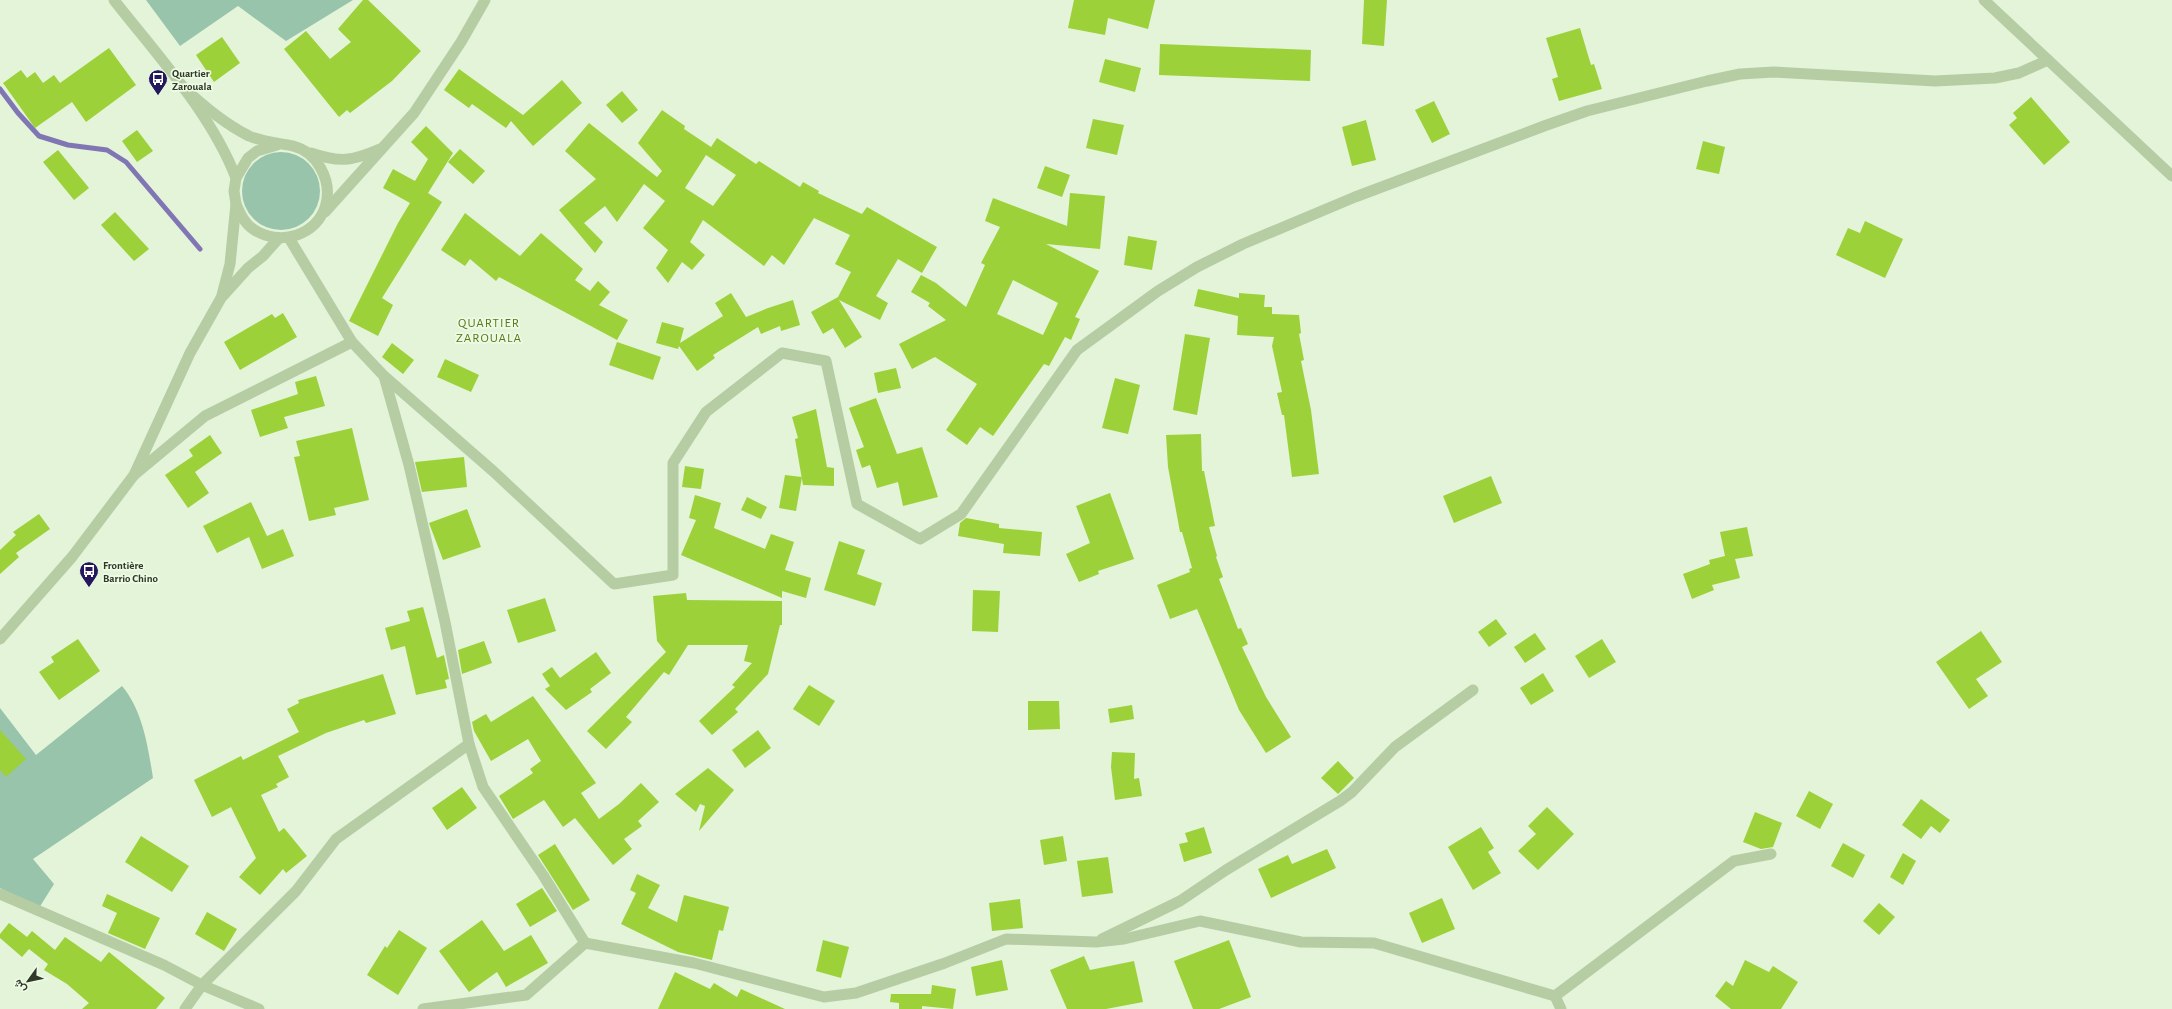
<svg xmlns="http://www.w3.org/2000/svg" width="2172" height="1009" font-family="'Alegreya Sans',Vazirmatn,sans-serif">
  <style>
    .green { fill: #98c4ac }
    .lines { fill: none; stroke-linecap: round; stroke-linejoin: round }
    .stream { stroke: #7f76b3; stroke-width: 5 }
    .building { fill: #9cd13a; fill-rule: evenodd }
    .minor { stroke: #b6cda4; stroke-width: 11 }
    .tertiary { stroke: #b6cda4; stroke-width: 11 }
    .labels { text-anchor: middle; stroke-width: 3.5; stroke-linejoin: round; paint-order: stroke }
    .poi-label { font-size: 11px; font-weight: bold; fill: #303826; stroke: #edfbe6; text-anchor: start }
    .quarter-label { font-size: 13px; letter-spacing: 1px; fill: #587b17; stroke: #edfbe6 }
  </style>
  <rect width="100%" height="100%" fill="#e3f4d9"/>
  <g class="green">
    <path d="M146 0H353L286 41 238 6 180 46Z"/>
    <circle cx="281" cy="191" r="39"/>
    <path d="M122 686C143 711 148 747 153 778L33 859 54 884 39 908 0 888V708L36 755Z"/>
  </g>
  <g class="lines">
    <path class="stream" d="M0 89 18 113 39 136 68 145 107 150 126 162 200 249"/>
  </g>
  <g class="building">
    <path d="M363 0H368L421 51 392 81 350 113 347 110 339 117 284 49 306 31 330 59 351 42 338 29Z"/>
    <path d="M1074 0H1155L1148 29 1108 18 1105 35 1068 28Z"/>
    <path d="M1364 0H1387L1384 46 1362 44Z"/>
    <path d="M1580 28 1591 65 1594 64 1602 89 1559 101 1552 79 1558 77 1546 38Z"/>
    <path d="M222 37 240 63 214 82 196 55Z"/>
    <path d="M1160 44 1311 50 1310 81 1159 75Z"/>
    <path d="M109 48 136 85 86 122 72 102 35 128 3 83 21 70 27 78 35 72 43 83 54 75 60 83Z"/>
    <path d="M1105 59 1141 68 1135 92 1099 82Z"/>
    <path d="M459 69 523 115 562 80 582 103 533 146 511 121 506 128 472 104 469 108 444 90Z"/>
    <path d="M622 91 638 110 622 123 606 105Z"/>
    <path d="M2031 97 2070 142 2044 165 2009 125 2017 118 2013 113Z"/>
    <path d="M1434 101 1450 134 1432 143 1415 110Z"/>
    <path d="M662 110 685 126 684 129 711 147 717 138 756 164 759 161 800 187 803 182 819 191 818 193 862 214 867 207 937 247 922 273 898 259 876 296 888 303 880 320 839 300 862 337 845 348 833 328 823 334 811 312 838 297 851 272 835 264 850 235 814 218 784 265 772 255 764 266 703 220 690 242 705 255 692 270 682 262 668 283 656 268 668 250 643 228 665 201 644 184 617 222 605 206 584 223 603 242 595 253 559 210 596 179 565 151 589 123 657 177 662 171 638 143ZM706 155 736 175 713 206 685 188Z"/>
    <path d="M1093 119 1124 125 1117 155 1086 148Z"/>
    <path d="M1366 120 1376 160 1352 166 1342 127Z"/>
    <path d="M426 126 453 153 428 193 442 202 382 298 393 305 378 336 349 321 398 223 410 203 383 188 393 169 415 181 428 159 411 142Z"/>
    <path d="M137 130 153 151 137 162 122 141Z"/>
    <path d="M1703 141 1725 147 1719 174 1696 169Z"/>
    <path d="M460 149 485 171 473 184 448 162Z"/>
    <path d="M58 150 89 188 74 200 43 162Z"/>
    <path d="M1045 166 1070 175 1062 197 1037 188Z"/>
    <path d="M1070 193 1105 196 1100 249 1046 244 1099 271 1075 317 1080 319 1071 340 1065 337 1049 366 1044 364 993 436 980 427 967 445 946 430 977 384 935 357 912 369 899 344 946 320 928 306 930 303 911 292 921 275 936 283 966 307 985 265 981 263 1000 227 985 221 993 198 1067 226ZM1013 280 1058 303 1043 335 997 314Z"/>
    <path d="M115 212 149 249 134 261 101 225Z"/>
    <path d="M465 213 520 256 541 233 583 269 575 280 590 291 598 281 610 292 599 305 628 320 617 340 499 277 496 281 470 259 465 266 441 250Z"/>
    <path d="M1865 221 1903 239 1885 278 1836 255 1848 228 1860 233Z"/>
    <path d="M1128 236 1157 241 1152 270 1124 265Z"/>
    <path d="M1198 289 1239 298V293L1265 295 1264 307H1272V314L1299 315 1301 333 1299 334 1304 360 1301 361 1311 410 1319 474 1292 477 1284 415H1282L1277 393 1282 392 1272 346 1274 337 1237 335 1238 316 1194 306Z"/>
    <path d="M731 293 746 317 768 308 793 300 800 325 781 331 780 326 761 334 758 327 713 355 715 358 697 371 679 346 678 349 656 343 662 322 684 328 680 343 723 316 715 303Z"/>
    <path d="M283 313 297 337 240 370 224 342 272 314 275 318Z"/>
    <path d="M1185 334 1210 338 1197 415 1173 410Z"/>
    <path d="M617 342 661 357 653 380 609 365Z"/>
    <path d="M392 343 414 360 403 374 382 357Z"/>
    <path d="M445 359 479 375 471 392 437 377Z"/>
    <path d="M896 368 901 388 878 393 874 373Z"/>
    <path d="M316 376 325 406 284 417 288 428 260 437 251 410 298 394 295 382Z"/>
    <path d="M1115 378 1140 385 1128 434 1102 428Z"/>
    <path d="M876 398 897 454 922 447 938 497 903 506 898 482 877 488 870 465 862 468 856 450 864 447 849 408Z"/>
    <path d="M816 409 827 467 834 468V486L803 485 795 439 798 438 792 417Z"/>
    <path d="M352 428 369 500 334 508 336 515 309 521 294 457 300 456 296 441Z"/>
    <path d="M1201 434 1202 471H1204L1215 526 1209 527 1217 556 1216 557 1223 577 1219 579 1238 629 1241 628 1248 644 1242 647 1266 697 1291 737 1266 753 1239 710 1197 609 1170 619 1157 585 1190 572 1189 569 1192 568 1182 532H1180L1168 467 1166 435Z"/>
    <path d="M210 435 222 453 195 472 209 493 188 508 165 475 193 456 189 450Z"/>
    <path d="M464 457 467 487 422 492 415 462Z"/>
    <path d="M685 466 704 469 701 489 682 487Z"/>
    <path d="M785 475 802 477 796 511 779 508Z"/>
    <path d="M1491 476 1502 503 1454 523 1443 496Z"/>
    <path d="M1110 493 1134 559 1098 571 1099 574 1079 582 1066 554 1090 543 1076 506Z"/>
    <path d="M695 495 721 503 714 528 765 549 771 534 794 542 785 570 811 578 806 598 782 591V598L681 555 696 520 689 518Z"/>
    <path d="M747 497 767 507 761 519 741 510Z"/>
    <path d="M251 502 267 536 283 529 294 556 262 569 249 537 217 553 203 526Z"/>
    <path d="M467 509 481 547 443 560 429 523Z"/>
    <path d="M39 514 50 529 16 553 19 557 0 574V550L16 535 13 532Z"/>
    <path d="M966 518 999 524V528L1042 532 1040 556 1003 553 1004 544 958 536 960 523Z"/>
    <path d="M1747 527 1753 556 1735 559 1740 578 1712 585 1714 590 1692 599 1683 574 1710 564 1709 560 1725 556 1720 532Z"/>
    <path d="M839 541 865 550 857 574 882 583 875 606 824 590Z"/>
    <path d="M973 590 1000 591 998 632 972 631Z"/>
    <path d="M686 593 687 600 782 601V625H780L768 674 735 709 738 712 712 735 699 721 735 687 732 685 752 663 744 661 748 645H688L669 675 664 672 626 717 632 722 606 749 587 731 666 652 657 641 653 596Z"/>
    <path d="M545 598 556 631 518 643 507 610Z"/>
    <path d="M423 607 437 658 444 655 449 679 445 680 447 688 416 695 405 646 391 650 385 628 410 621 407 611Z"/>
    <path d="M1496 619 1507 634 1489 647 1478 632Z"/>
    <path d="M1981 631 2002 662 1976 679 1988 696 1969 709 1936 662Z"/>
    <path d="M1535 633 1546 649 1525 663 1514 647Z"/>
    <path d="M78 639 100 671 59 700 39 672 54 662 51 657Z"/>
    <path d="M1602 639 1616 662 1589 678 1575 656Z"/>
    <path d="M484 641 492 663 462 674 458 650Z"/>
    <path d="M596 652 611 673 590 689 592 692 566 710 545 689 550 686 542 674 552 667 560 678Z"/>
    <path d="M1543 673 1554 691 1531 705 1520 688Z"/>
    <path d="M383 674 396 714 366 723 364 720 326 733 278 756 289 777 276 784 278 787 261 795 279 832 284 828 307 856 286 873 283 869 260 895 239 877 256 858 231 807 212 817 194 780 241 756 243 760 299 732 287 709 299 703 298 700Z"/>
    <path d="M809 685 835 701 819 726 793 709Z"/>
    <path d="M533 696 596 783 581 793 599 819 619 804 641 783 659 802 638 821 642 826 624 839 632 849 613 865 575 818 563 827 544 800 513 819 499 796 533 773 530 769 541 761 528 739 491 761 474 731 472 722 486 714 491 722Z"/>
    <path d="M1028 701H1059L1060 729 1028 730Z"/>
    <path d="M1132 705 1134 719 1110 723 1108 709Z"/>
    <path d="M0 730 26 759 6 777 0 770Z"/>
    <path d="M758 730 771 748 745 768 732 750Z"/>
    <path d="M1112 752 1135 753 1134 779 1139 778 1142 796 1115 800 1111 767Z"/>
    <path d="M1338 761 1354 778 1338 794 1321 778Z"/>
    <path d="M708 768 734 790 699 831 705 806 700 804 696 812 675 794Z"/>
    <path d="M462 787 477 808 447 830 432 808Z"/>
    <path d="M1809 791 1833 804 1820 829 1796 816Z"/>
    <path d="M1921 799 1950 820 1940 833 1931 826 1921 839 1902 825Z"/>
    <path d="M1547 807 1574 834 1538 870 1518 851 1536 834 1528 826Z"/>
    <path d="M1755 812 1782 823 1773 847 1761 849 1743 842Z"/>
    <path d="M1204 827 1212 853 1184 862 1179 844 1188 842 1185 833Z"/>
    <path d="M1481 827 1494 848 1488 852 1501 873 1473 890 1448 847Z"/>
    <path d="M141 836 189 866 172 892 125 862Z"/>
    <path d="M1063 836 1067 861 1044 865 1040 840Z"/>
    <path d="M1843 843 1865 855 1853 878 1831 866Z"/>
    <path d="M555 844 590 900 573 910 538 855Z"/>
    <path d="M1327 849 1336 868 1271 898 1258 869 1288 855 1292 864Z"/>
    <path d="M1903 853 1916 861 1903 885 1890 877Z"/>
    <path d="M1108 857 1113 893 1082 897 1077 861Z"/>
    <path d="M637 874 660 885 648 908 677 922 684 895 729 907 723 931 719 930 712 960 678 952 621 924 636 893 630 890Z"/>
    <path d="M542 888 557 911 530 927 516 904Z"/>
    <path d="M107 894 160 918 145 949 108 933 117 913 102 906Z"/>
    <path d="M1442 898 1455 929 1422 943 1409 913Z"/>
    <path d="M1020 899 1023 928 992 931 989 903Z"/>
    <path d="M1879 903 1895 917 1879 935 1863 921Z"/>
    <path d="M207 912 237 929 224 951 195 934Z"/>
    <path d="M482 920 504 951 531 935 548 963 506 987 497 972 469 992 439 951Z"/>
    <path d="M9 923 27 937 32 931 55 950 65 937 101 962 109 952 165 998 156 1009H82L89 1003 67 984 44 970 48 964 29 949 22 957 0 938V934Z"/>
    <path d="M399 930 427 948 398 995 367 975 385 946 387 948Z"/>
    <path d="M823 940 849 947 841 978 816 971Z"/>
    <path d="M1229 940 1251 997 1219 1009H1193L1174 961Z"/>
    <path d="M1084 956 1090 970 1134 961 1143 1002 1106 1009H1067L1050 970Z"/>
    <path d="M1002 960 1008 990 976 996 971 967Z"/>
    <path d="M1745 960 1769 972 1773 966 1798 982 1781 1009H1731L1715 996 1726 981 1733 986Z"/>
    <path d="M675 972 710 989 714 983 737 997 741 989 785 1009H658Z"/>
    <path d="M932 985 956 989 953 1009 922 1006V1009H899V1003L890 1002 891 994H931Z"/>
  </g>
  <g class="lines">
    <g class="minor">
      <path d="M289 238 352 342 384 376 493 471 614 584 673 575V463L706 412 782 353 826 361 857 504 920 539 961 514 1077 350 1158 291 1197 267 1243 244 1355 197 1544 126 1587 111 1707 81 1740 74 1774 72 1935 81 1995 78 2019 73 2048 60"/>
      <path d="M384 376 409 465 445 622 469 744 483 787 543 875 585 943 694 963 824 997 856 993 945 963 1006 939 1096 942 1124 939 1200 921 1301 942 1374 943 1555 996"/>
      <path d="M134 475 205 416 352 342"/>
      <path d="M0 894 164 965 202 985 259 1009"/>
      <path d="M1102 939 1180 901 1226 870 1340 801 1352 792 1395 747 1473 690"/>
      <path d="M185 1009 202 985 296 891 336 839 469 744"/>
      <path d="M423 1009 526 995 585 943"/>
      <path d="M1561 1009 1555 996 1734 861 1771 854"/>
    </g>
    <g class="tertiary">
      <path d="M114 0C157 55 211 113 236 178"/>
      <path d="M1984 0 2172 176"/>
      <path d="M181 85C202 105 223 123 249 136 263 142 279 143 293 146 317 152 332 180 326 204 318 236 279 247 253 229 244 223 240 213 236 204"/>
      <path d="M311 153C340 163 352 161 380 149"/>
      <path d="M325 212 414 113 461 42 485 0"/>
      <path d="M222 295 230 264 236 204 234 191 236 178 248 158 257 151 277 145"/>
      <path d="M0 639 72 557 134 475 190 353 221 298 248 268 263 256 279 238"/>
    </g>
  </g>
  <defs>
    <g id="bus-pin" transform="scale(1)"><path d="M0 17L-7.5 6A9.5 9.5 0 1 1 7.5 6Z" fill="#24185d" stroke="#edfbe6"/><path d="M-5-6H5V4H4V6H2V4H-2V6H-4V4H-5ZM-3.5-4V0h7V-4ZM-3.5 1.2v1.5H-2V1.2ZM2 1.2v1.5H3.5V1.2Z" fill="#fff"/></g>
  </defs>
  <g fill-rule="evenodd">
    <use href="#bus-pin" x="158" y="79"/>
    <use href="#bus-pin" x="89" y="571"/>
  </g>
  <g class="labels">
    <g class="poi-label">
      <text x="172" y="77">Quartier<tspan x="172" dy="13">Zarouala</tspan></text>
      <text x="103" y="569">Frontière<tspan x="103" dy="13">Barrio Chino</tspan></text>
    </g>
    <g class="quarter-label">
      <text x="489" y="327">QUARTIER<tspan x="489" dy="15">ZAROUALA</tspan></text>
    </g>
  </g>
  <g transform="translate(28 981) rotate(237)" stroke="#edfbe6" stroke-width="3" paint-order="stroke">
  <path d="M0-3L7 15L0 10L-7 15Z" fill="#303826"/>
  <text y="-6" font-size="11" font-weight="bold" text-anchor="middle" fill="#303826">ش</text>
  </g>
</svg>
